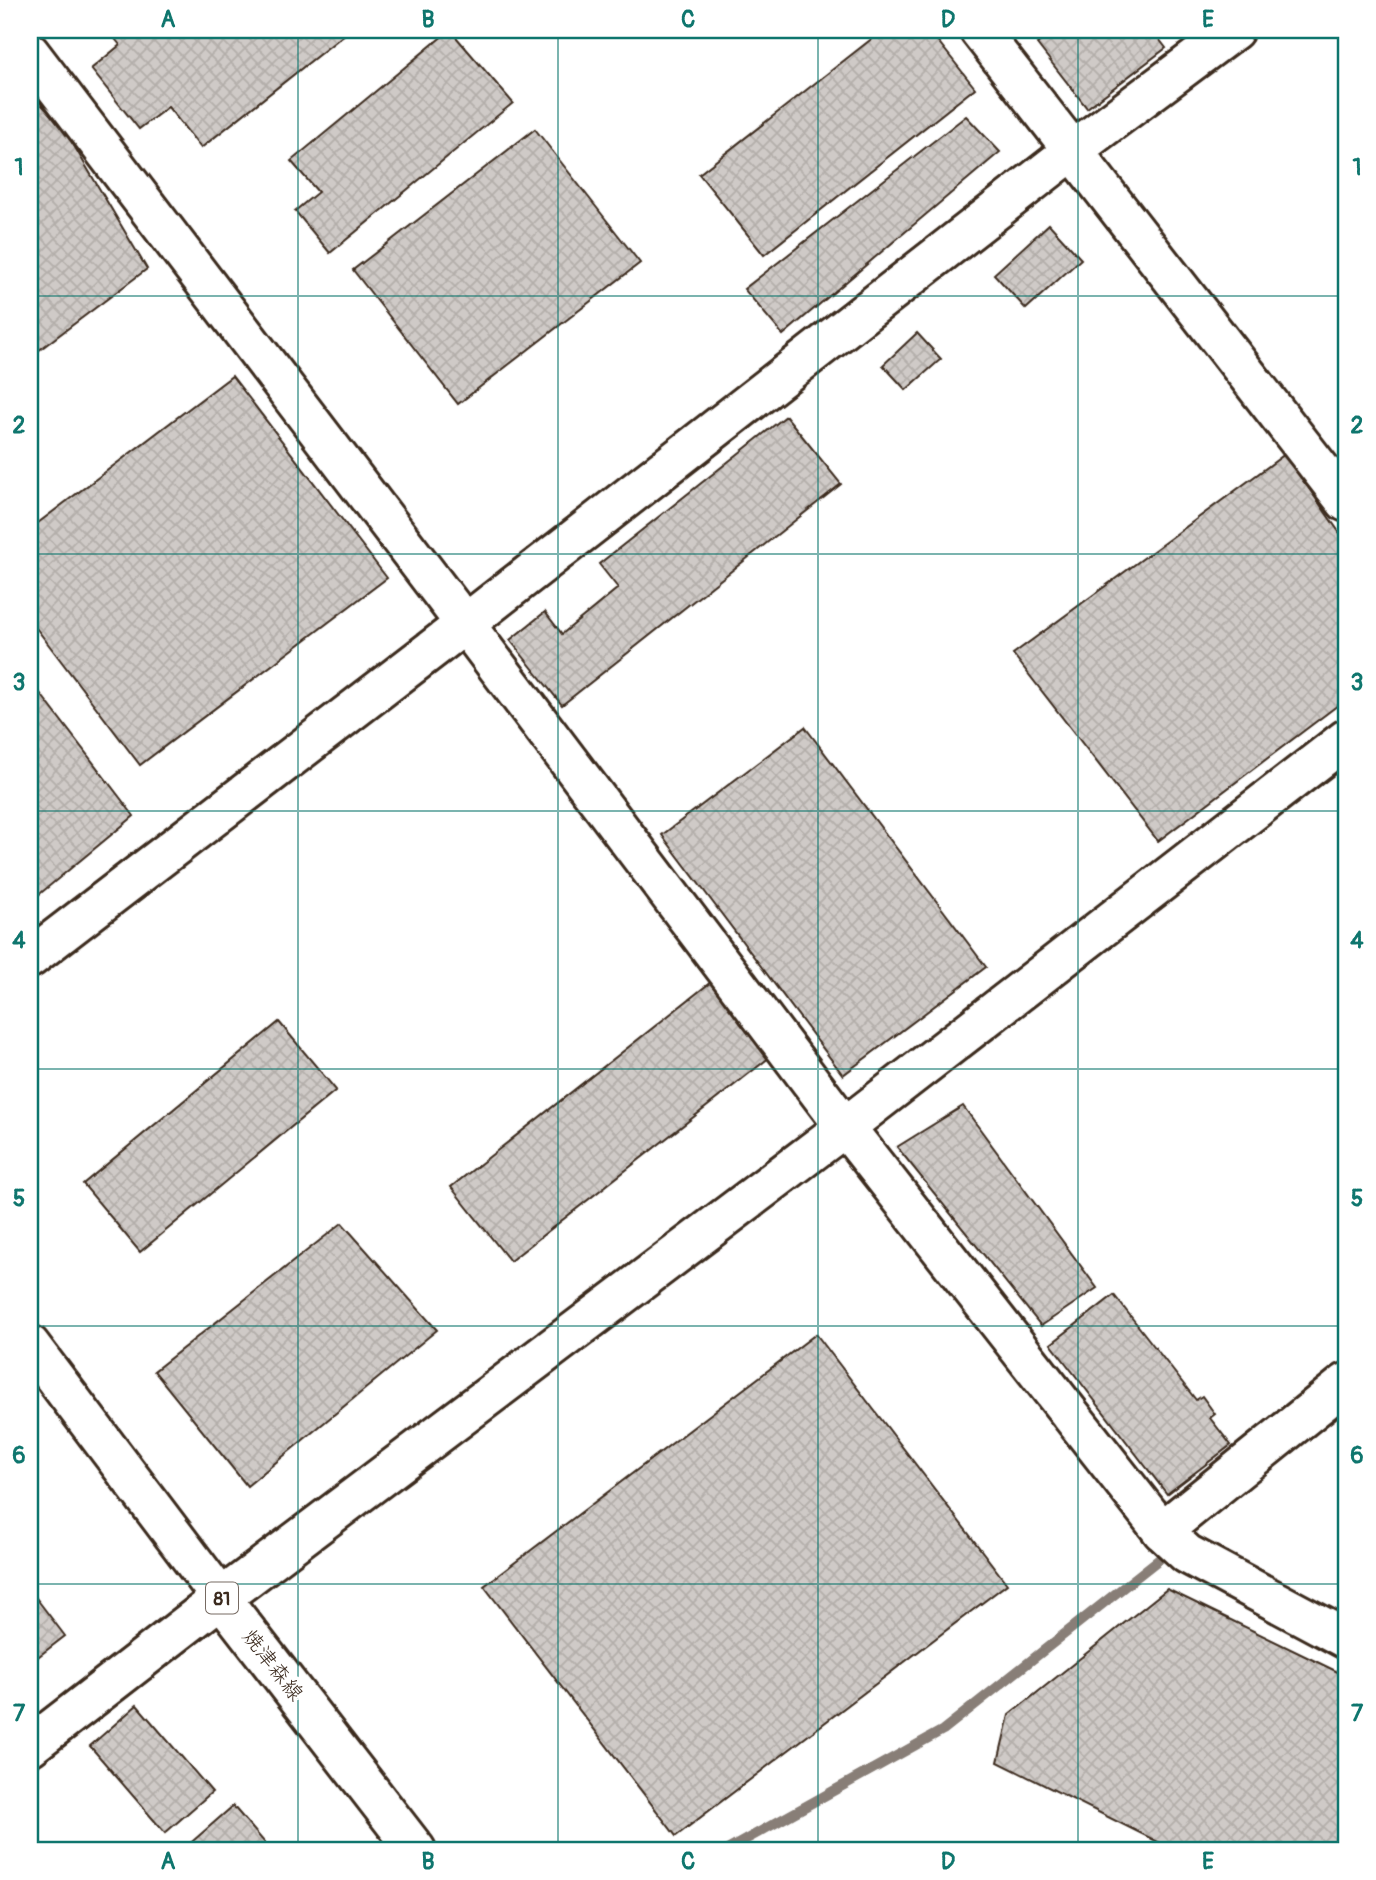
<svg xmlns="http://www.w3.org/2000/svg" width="1376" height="1880" font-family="Pangolin,'Klee One',sans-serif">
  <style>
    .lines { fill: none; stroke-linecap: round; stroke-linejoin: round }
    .stream { stroke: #887e77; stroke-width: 10 }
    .building { fill: url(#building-cross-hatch); stroke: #3b2a1e; stroke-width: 2 }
    .minor-casing { stroke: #3b2a1e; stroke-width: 44 }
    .major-casing { stroke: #3b2a1e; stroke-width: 44 }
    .minor { stroke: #fff; stroke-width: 38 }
    .major { stroke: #fff; stroke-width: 38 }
    .grid { fill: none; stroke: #0f766e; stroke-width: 2; stroke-opacity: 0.55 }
    .labels { text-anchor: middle; stroke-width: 7; stroke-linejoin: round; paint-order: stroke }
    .shield { fill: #fff; stroke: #766a62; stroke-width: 2 }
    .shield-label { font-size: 19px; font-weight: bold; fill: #3b2a1e }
    .street-label { font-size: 21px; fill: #3b2a1e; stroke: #fff }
    .neatline { fill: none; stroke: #0f766e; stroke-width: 2.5 }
    .grid-label { font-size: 23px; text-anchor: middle; font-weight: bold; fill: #0f766e }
  </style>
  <defs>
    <pattern id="building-cross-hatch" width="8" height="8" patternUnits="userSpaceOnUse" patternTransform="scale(1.75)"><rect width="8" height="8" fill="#cfcac7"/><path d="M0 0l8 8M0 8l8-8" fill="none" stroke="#b3aeaa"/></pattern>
  </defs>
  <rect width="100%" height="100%" fill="#fff"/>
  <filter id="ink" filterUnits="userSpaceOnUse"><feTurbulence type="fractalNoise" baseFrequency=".0143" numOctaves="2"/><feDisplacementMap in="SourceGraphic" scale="14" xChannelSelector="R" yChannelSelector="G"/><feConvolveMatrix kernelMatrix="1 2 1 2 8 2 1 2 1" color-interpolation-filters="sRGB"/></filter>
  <g filter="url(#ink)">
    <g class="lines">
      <path class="stream" d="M727 1850 943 1730 1172 1549"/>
    </g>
    <g class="building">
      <path d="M108 30H350L201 148 168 107 139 129 91 69 120 45Z"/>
      <path d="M450 30 513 103 330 253 295 211 318 192 291 161Z"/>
      <path d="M883 30H929L975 88 764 255 699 174Z"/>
      <path d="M1055 30H1152L1166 48 1087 108 1037 44Z"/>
      <path d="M30 92 64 129 147 269 30 357Z"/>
      <path d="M966 116 1000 152 783 335 744 289Z"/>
      <path d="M535 129 640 263 458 404 353 270Z"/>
      <path d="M1049 224 1081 259 1026 309 994 274Z"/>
      <path d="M917 333 941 359 906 390 883 365Z"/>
      <path d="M232 376 387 578 140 765 30 620V529Z"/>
      <path d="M786 416 841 484 562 705 510 640 545 612 562 634 618 588 599 564Z"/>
      <path d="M1285 454 1346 542V699L1158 841 1013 654Z"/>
      <path d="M40 693 134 816 30 902V701Z"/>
      <path d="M805 727 986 967 843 1075 662 835Z"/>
      <path d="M711 982 770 1057 510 1261 451 1187Z"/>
      <path d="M279 1022 336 1090 140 1252 83 1184Z"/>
      <path d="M963 1106 1097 1288 1041 1326 897 1147Z"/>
      <path d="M342 1223 437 1330 247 1486 154 1371Z"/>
      <path d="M1114 1295 1196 1400 1202 1396 1215 1414 1210 1418 1231 1445 1167 1494 1051 1344Z"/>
      <path d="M816 1334 1007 1584 676 1836 484 1586Z"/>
      <path d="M1167 1589 1346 1676V1850H1174L998 1762 1009 1715Z"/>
      <path d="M30 1590 65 1636 30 1663Z"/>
      <path d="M137 1705 212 1792 165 1833 90 1746Z"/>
      <path d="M233 1806 271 1850H189L186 1847Z"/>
    </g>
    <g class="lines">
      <g class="minor-casing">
        <g id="minor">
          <path d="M979 30 1346 502"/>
          <path d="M30 53 465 624 845 1127 1162 1531 1187 1554 1346 1639"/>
          <path d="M30 958 465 624 1072 151 1234 30"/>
          <path d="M1162 1531 1346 1383"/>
          <path d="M30 1746 221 1598 845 1127 1346 739"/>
        </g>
      </g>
      <g class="major-casing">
        <path id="major" d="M30 1345 221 1598 416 1850"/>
      </g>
      <use href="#minor" class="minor"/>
      <use href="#major" class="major"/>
    </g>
  </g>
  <path class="grid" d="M298 30V1850M558 30V1850M818 30V1850M1078 30V1850M30 296H1346M30 554H1346M30 811H1346M30 1069H1346M30 1326H1346M30 1584H1346"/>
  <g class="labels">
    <rect class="shield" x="206" y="1582.5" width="32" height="31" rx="5"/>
    <g class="shield-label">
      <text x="222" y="1605">81</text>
    </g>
    <g class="street-label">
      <text transform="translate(273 1665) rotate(52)" y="7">焼津森線</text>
    </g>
  </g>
  <rect width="1376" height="1880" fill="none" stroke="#fff" stroke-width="77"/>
  <rect x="38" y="38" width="1300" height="1804" class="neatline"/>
  <g class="grid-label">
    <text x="168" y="27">A</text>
    <text x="428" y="27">B</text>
    <text x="688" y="27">C</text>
    <text x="948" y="27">D</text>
    <text x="1208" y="27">E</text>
    <text x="19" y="175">1</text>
    <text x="1357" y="175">1</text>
    <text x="19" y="433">2</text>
    <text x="1357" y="433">2</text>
    <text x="19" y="690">3</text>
    <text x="1357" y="690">3</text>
    <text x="19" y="948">4</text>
    <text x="1357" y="948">4</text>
    <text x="19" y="1206">5</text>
    <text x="1357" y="1206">5</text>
    <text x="19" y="1463">6</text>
    <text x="1357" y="1463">6</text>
    <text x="19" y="1721">7</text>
    <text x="1357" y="1721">7</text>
    <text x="168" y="1869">A</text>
    <text x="428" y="1869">B</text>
    <text x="688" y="1869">C</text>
    <text x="948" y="1869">D</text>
    <text x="1208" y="1869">E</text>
  </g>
</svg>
